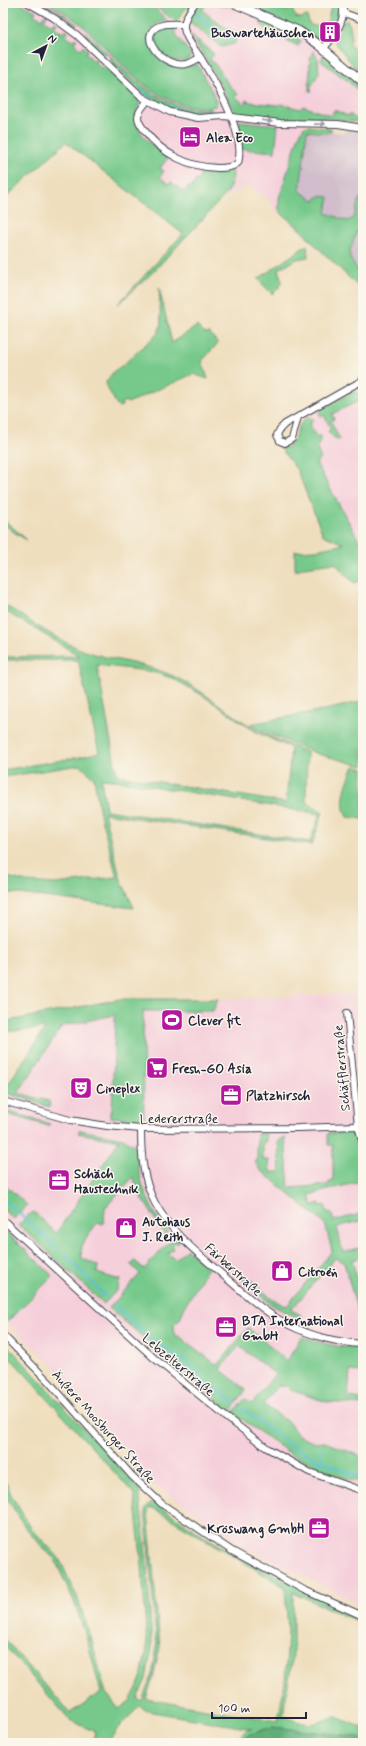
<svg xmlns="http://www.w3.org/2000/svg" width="366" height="1746" font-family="Mynerve,sans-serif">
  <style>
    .built { fill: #f5cfda }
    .industrial { fill: #d1bdcb }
    .green { fill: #76c98b; stroke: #4c7663; fill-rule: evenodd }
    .forest { fill: #60ad77; stroke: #416859 }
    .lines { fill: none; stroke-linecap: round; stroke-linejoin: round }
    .stream { stroke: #59c0d7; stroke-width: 2 }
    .minor-casing { stroke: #413e4e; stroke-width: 8 }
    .major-casing { stroke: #413e4e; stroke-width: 10 }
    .minor { stroke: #fff; stroke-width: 6 }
    .major { stroke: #fff; stroke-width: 8 }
    .oneway { fill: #9c9ca7 }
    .labels { text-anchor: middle; stroke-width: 3; stroke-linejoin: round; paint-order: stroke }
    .poi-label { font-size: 13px; font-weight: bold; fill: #22223b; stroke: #fbf7ec; text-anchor: start }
    .street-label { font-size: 13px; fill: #22223b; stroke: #fbf7ec }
  </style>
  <rect width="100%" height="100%" fill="#fbf7ec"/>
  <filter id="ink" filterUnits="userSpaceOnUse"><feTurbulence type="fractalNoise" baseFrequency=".025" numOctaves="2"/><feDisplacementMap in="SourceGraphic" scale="8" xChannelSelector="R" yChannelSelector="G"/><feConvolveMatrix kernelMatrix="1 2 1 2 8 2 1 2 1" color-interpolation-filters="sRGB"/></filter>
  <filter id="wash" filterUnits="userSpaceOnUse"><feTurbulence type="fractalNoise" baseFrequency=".012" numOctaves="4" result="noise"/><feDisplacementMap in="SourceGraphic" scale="16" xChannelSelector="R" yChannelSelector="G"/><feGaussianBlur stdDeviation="0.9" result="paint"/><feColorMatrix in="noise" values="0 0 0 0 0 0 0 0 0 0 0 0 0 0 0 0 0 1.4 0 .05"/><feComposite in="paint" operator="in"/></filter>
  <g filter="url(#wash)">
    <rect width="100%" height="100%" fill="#efdebd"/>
    <g class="built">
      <path d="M9 3H151L190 34 192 13 200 3H221L286 28 309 41 363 88V123L338 119 308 118 298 138 279 198V210L277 212 267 198 248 186 228 195 219 201H172Z"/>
      <path d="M363 385V543L351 547 298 426 309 416Z"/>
      <path d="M335 994 363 995V1606L249 1549 153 1484 60 1373 3 1319V1090L45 1027 120 999H218Z"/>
    </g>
    <path class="industrial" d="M305 127 332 128 333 132 344 133 347 128 363 132V291L279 211Z"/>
    <g class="green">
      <path d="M3 3H19L36 11 34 15 42 19 44 15 47 17 44 20 52 25 54 22 57 23 54 27 63 33 66 30 68 32 66 35 72 41 75 38 77 39 74 43 81 49 84 46 88 50 85 53 93 60 96 57 98 59 95 62 101 68 104 65 139 98C141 105 136 110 136 116 135 134 156 148 168 158L160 168 164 171 160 177 169 184 171 182 184 192 188 186 191 188 196 180 198 181 203 168 232 169 233 177 228 192 152 273 117 305 183 234 66 142 3 200Z"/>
      <path d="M43 3C55 6 67 17 77 25H70L69 24 71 21 62 14 59 17 57 16 59 12 52 7 50 11 47 9 48 6Z"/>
      <path d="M50 3H149L168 21C156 22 153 28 148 39 154 64 175 69 197 64L213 93 217 105C212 108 203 108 197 107 149 103 118 58 85 28 74 18 62 11 50 3Z"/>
      <path d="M151 3H190L176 22Z"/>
      <path d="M200 3H221L228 7 208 3 202 10 221 25 239 34 234 44 221 47 190 22 192 13Z"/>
      <path d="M241 3H268L286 11 288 10 291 4 295 6 293 12 296 17 301 18 307 16 310 25 325 27C329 18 329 12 332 3L339 5 341 8 333 31 330 30 328 33 331 35 320 40 299 29Z"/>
      <path d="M260 18C275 24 292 28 301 41L298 46 271 32 261 25Z"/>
      <path d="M347 20C352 28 352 36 350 45 361 54 363 61 363 75L355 68 335 42 343 22Z"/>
      <path d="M173 26 177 36 192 56 186 61C180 61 175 62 170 59 160 55 143 34 161 28 164 26 170 27 173 26Z"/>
      <path d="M85 32C122 65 156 114 211 109L213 113 206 114V110H199V114C158 109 137 89 109 61L111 58 105 52 102 55 87 40Z"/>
      <path d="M190 34 214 54 210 59C221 69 227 86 238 94L236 97 244 104 247 100 250 102 278 105 281 104 300 109 303 106 331 116 334 110 348 116 349 114 363 123 338 119 308 118 306 121H280L235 113 217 78Z"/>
      <path d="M313 51 318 59 319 73 310 88 312 91H309L310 59Z"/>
      <path d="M327 55 363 88V94L344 78 321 61 322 57Z"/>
      <path d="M239 121 278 125 275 152 241 149 236 124Z"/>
      <path d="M308 126 332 129 327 133 307 131 300 191 313 200H316L319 196 329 197 326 213 347 221 354 218 359 199 362 198 363 194V206L358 222 359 225 350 251V258L363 279V293L357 285 309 239 301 229 283 215 279 210V198L298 138 303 128Z"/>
      <circle cx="215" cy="139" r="4.5"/>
      <path d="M307 245 308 257 297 259 278 269 282 281 278 289 272 294 258 279Z"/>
      <path d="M159 288 172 343 197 326 205 334 209 333 218 343 202 361 208 379 193 374 130 402 127 403 126 401 121 403 122 406 118 407 107 387 106 382 114 371 123 365 158 333 161 325Z"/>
      <path d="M352 392H357L363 399V404L361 400 332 414 334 419 331 421 340 440C334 438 331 436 328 431L331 429 324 415 321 417 319 412 322 409Z"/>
      <path d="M309 416 313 421 309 423 316 437 320 435 321 437 317 449 321 459 316 463 361 544 363 543V580L354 583 335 563 304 567 295 571V551L316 550 344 544 323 535 297 470 279 446 285 448C296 443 294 437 298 428 300 423 305 419 309 416Z"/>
      <path d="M3 519 27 540 15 533 3 523Z"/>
      <path d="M3 604C30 620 55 640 85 651 114 661 145 663 173 676 200 688 222 708 247 724 266 736 287 744 307 752L306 801 323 812 312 845 104 813 121 880 134 908 3 892V876L27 882 55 884 117 877 100 814 94 778 80 765 3 777V770L80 757 99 752 78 660H3V657L80 656 10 614 3 609ZM97 665 148 671 172 678 202 695 256 732 291 748 286 803 117 775ZM101 779 115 780 320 814 310 842 106 810Z"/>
      <path d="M363 701V766L318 754 267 733 250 724 334 708Z"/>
      <path d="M354 766 363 769V819L347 817C338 803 348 780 354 766Z"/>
      <path d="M120 999H218L213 1011H143L144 1120 110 1117V1111H112L115 1015 62 1026 18 1093 49 1101 50 1107 3 1092 45 1028 3 1032V1022Z"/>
      <path d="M3 1110 50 1124 49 1126 3 1113Z"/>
      <path d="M341 1129C344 1130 349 1130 353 1132 366 1140 363 1175 363 1188L360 1189 358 1182 309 1195 312 1205 320 1203V1206L325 1205 327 1213 331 1212 334 1221 363 1213 361 1221 337 1227 343 1252 363 1247V1257L352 1260 361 1293 363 1292V1331L344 1263 335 1258 291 1310 301 1315 299 1319 272 1305 243 1281 246 1276 273 1300 287 1306 332 1251 325 1224 259 1169 258 1166 255 1163 257 1160V1134H266V1141L263 1142V1160H269L270 1172H280L278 1141 285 1137 289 1188 328 1185 329 1182H333V1145H328V1133H337Z"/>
      <path d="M80 1130 123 1138 137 1147C136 1176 149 1210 169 1232L165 1235 139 1193 133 1177 105 1208 104 1223 102 1224 98 1222C90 1233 78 1244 82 1258L98 1266 97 1273 120 1280 117 1290 104 1304 19 1225 27 1216 34 1212 56 1233 119 1141 78 1133Z"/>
      <path d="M3 1183 27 1205 14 1219 3 1210Z"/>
      <path d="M3 1229 53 1276 7 1322 3 1319Z"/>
      <path d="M174 1237 179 1241 178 1244 175 1242 172 1245 174 1248 168 1253 175 1260 187 1249 208 1268 185 1306 180 1319 174 1325 173 1330 175 1335 180 1337 217 1365 248 1328 287 1361 301 1337 336 1346 363 1348V1372L350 1371 348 1397 363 1399V1405L327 1402 290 1390 285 1385 283 1387 278 1386 263 1404 289 1423 297 1434 305 1439 315 1443 325 1442 363 1457V1483L338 1476 291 1454 234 1414 233 1412 245 1399 252 1404 275 1374 239 1346 220 1369 246 1390 231 1410H228L109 1308 140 1274 131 1265 135 1261 144 1269Z"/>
      <path d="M3 1340 139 1489 147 1565 152 1647 146 1679 137 1699 142 1701 152 1674 157 1647 145 1510 150 1503 154 1502 202 1535 251 1563 343 1610 363 1618V1623L340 1614 293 1592V1654L283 1716C306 1725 312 1727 334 1716L363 1728V1738L272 1727 248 1735 240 1743H233L245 1731 252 1729 147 1711 140 1706 118 1728 108 1743H92L95 1732 70 1720 3 1644V1637L70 1713 101 1692 86 1636 73 1599 55 1560 27 1530 5 1495 3 1480 8 1485 10 1493 31 1528 59 1558 77 1597 90 1634 106 1693 119 1709 130 1701 137 1688 141 1678 147 1647 142 1566 134 1494 17 1365 3 1352ZM151 1507 285 1587 288 1632 285 1682 278 1721 146 1699 154 1674 160 1647 148 1511Z"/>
    </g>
    <path class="forest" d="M272 1727 359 1737 363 1738V1743H240L248 1735Z"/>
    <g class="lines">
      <g class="stream">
        <path d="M35 3 69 24 104 57"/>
        <path d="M184 3C200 16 215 35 236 40"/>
        <path d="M138 89 150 98"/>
        <path d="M161 104 181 112"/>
        <path d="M188 113 206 114"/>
        <path d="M280 122 281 116"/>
        <path d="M3 1199 57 1248"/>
        <path d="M65 1255 106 1297"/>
        <path d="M116 1306 144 1333 187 1363 204 1380 234 1403"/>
        <path d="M241 1408 290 1445 323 1462 363 1478"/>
        <path d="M320 1450 322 1460"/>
        <path d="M362 1477 363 1471"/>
      </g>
    </g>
  </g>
  <g filter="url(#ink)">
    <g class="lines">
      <g class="minor-casing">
        <g id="minor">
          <path d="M28 3 54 18 77 35 142 97 170 112 198 118 224 116 280 123 338 124 363 128"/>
          <path d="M344 13 363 20"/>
          <path d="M184 24C177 24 169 23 162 25 133 33 163 69 186 64 191 63 196 60 200 57"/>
          <path d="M324 48C334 37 347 19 342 3"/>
          <path d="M147 101C144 106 138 111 138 117 138 122 142 127 145 131 162 154 189 167 217 168 224 168 232 168 238 163 246 135 216 83 202 60 196 50 183 36 184 25 185 16 191 9 195 3"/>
          <path d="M298 417 292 439 285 443 280 441 277 435 280 429 285 424 363 380"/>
          <path d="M347 1013 358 1126 363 1144"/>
          <path d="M3 1101 70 1120 107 1126 141 1129 298 1128 358 1126"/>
          <path d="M141 1129C141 1155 143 1180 155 1203 171 1233 199 1254 224 1276 245 1294 265 1313 289 1325 311 1336 339 1343 363 1344"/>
          <path d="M3 1220 154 1358 226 1417 267 1448 309 1472 363 1491"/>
          <path d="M3 1335 49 1382 132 1476 162 1504 232 1551 304 1590 363 1616"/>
        </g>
      </g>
      <g class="major-casing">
        <path id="major" d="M233 3 299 31 318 44 363 82"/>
      </g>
      <use href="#minor" class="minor"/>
      <use href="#major" class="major"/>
    </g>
    <defs><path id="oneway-solid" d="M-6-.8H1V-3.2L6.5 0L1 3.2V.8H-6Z"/></defs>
    <g class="oneway">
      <use href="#oneway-solid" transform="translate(267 121) rotate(8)"/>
      <use href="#oneway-solid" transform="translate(320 124) rotate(-1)"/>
    </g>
  </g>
  <defs>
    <g id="building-square" transform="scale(1.15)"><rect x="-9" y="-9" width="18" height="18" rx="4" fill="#b5179e" stroke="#fbf7ec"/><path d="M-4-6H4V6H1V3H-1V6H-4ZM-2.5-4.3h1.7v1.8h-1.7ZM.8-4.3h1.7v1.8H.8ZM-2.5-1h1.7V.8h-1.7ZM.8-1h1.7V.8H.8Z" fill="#fff"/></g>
    <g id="hotel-square" transform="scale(1.15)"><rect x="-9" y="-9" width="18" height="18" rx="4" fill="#b5179e" stroke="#fbf7ec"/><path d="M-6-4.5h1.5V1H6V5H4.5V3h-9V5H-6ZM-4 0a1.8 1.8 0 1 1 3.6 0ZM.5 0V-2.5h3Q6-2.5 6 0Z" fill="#fff"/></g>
    <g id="stadium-square" transform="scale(1.15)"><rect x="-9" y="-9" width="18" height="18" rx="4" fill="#b5179e" stroke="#fbf7ec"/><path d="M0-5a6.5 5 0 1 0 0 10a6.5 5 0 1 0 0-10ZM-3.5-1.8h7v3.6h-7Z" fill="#fff"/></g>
    <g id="supermarket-square" transform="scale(1.15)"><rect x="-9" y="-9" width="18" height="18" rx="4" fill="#b5179e" stroke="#fbf7ec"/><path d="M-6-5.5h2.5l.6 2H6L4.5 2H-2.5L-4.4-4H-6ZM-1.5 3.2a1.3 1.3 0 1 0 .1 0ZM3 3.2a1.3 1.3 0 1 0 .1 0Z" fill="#fff"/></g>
    <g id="theatre-square" transform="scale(1.15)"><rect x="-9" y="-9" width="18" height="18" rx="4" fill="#b5179e" stroke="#fbf7ec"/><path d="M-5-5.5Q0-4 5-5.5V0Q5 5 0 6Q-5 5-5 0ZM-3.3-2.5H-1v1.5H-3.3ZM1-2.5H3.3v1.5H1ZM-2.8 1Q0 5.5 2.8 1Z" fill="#fff"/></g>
    <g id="office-square" transform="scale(1.15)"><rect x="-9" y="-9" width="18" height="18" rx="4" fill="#b5179e" stroke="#fbf7ec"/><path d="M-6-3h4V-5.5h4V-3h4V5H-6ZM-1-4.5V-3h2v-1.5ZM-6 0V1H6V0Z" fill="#fff"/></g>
    <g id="shop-square" transform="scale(1.15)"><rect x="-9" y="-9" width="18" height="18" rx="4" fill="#b5179e" stroke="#fbf7ec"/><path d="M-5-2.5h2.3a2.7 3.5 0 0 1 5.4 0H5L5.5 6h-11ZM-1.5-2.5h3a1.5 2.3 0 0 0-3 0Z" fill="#fff"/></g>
  </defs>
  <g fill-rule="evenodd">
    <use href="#building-square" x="330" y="32"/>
    <use href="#hotel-square" x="190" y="137"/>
    <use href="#stadium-square" x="172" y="1020"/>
    <use href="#supermarket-square" x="157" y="1068"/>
    <use href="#theatre-square" x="81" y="1088"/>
    <use href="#office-square" x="231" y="1095"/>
    <use href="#office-square" x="59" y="1180"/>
    <use href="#shop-square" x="126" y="1228"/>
    <use href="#shop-square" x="282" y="1271"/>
    <use href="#office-square" x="226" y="1327"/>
    <use href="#office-square" x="319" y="1528"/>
  </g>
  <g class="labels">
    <g class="poi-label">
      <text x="314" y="37" text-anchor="end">Buswartehäuschen</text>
      <text x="206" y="142">Alea Eco</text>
      <text x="188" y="1025">Clever fit</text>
      <text x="172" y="1073">Fresh-GO Asia</text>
      <text x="96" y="1093">Cineplex</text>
      <text x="246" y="1100">Platzhirsch</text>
      <text x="74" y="1178">Schäch<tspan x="74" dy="15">Haustechnik</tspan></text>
      <text x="142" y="1226">Autohaus<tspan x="142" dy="15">J. Reith</tspan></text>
      <text x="298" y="1276">Citroën</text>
      <text x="242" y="1325">BTA International<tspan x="242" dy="15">GmbH</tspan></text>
      <text x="304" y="1533" text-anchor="end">Kröswang GmbH</text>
    </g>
    <g class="street-label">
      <text transform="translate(341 1068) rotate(-95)" y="5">Schäfflerstraße</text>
      <text x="179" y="1123">Ledererstraße</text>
      <text transform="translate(234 1269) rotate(42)" y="5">Färberstraße</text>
      <text transform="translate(179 1364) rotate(40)" y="5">Lebzelterstraße</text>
      <text transform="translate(104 1426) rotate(48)" y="5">Äußere Moosburger Straße</text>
    </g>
  </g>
  <rect width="366" height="1746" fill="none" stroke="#fbf7ec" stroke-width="16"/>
  <g transform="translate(46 46) rotate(41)" stroke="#fbf7ec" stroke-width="3" paint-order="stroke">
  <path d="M0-3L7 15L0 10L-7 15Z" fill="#22223b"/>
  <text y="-6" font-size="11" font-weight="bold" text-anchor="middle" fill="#22223b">N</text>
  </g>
  <path d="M212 1712v6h94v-6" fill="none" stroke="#22223b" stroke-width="2"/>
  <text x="218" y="1712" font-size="12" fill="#22223b" stroke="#fbf7ec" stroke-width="3" paint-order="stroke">100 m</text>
</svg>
